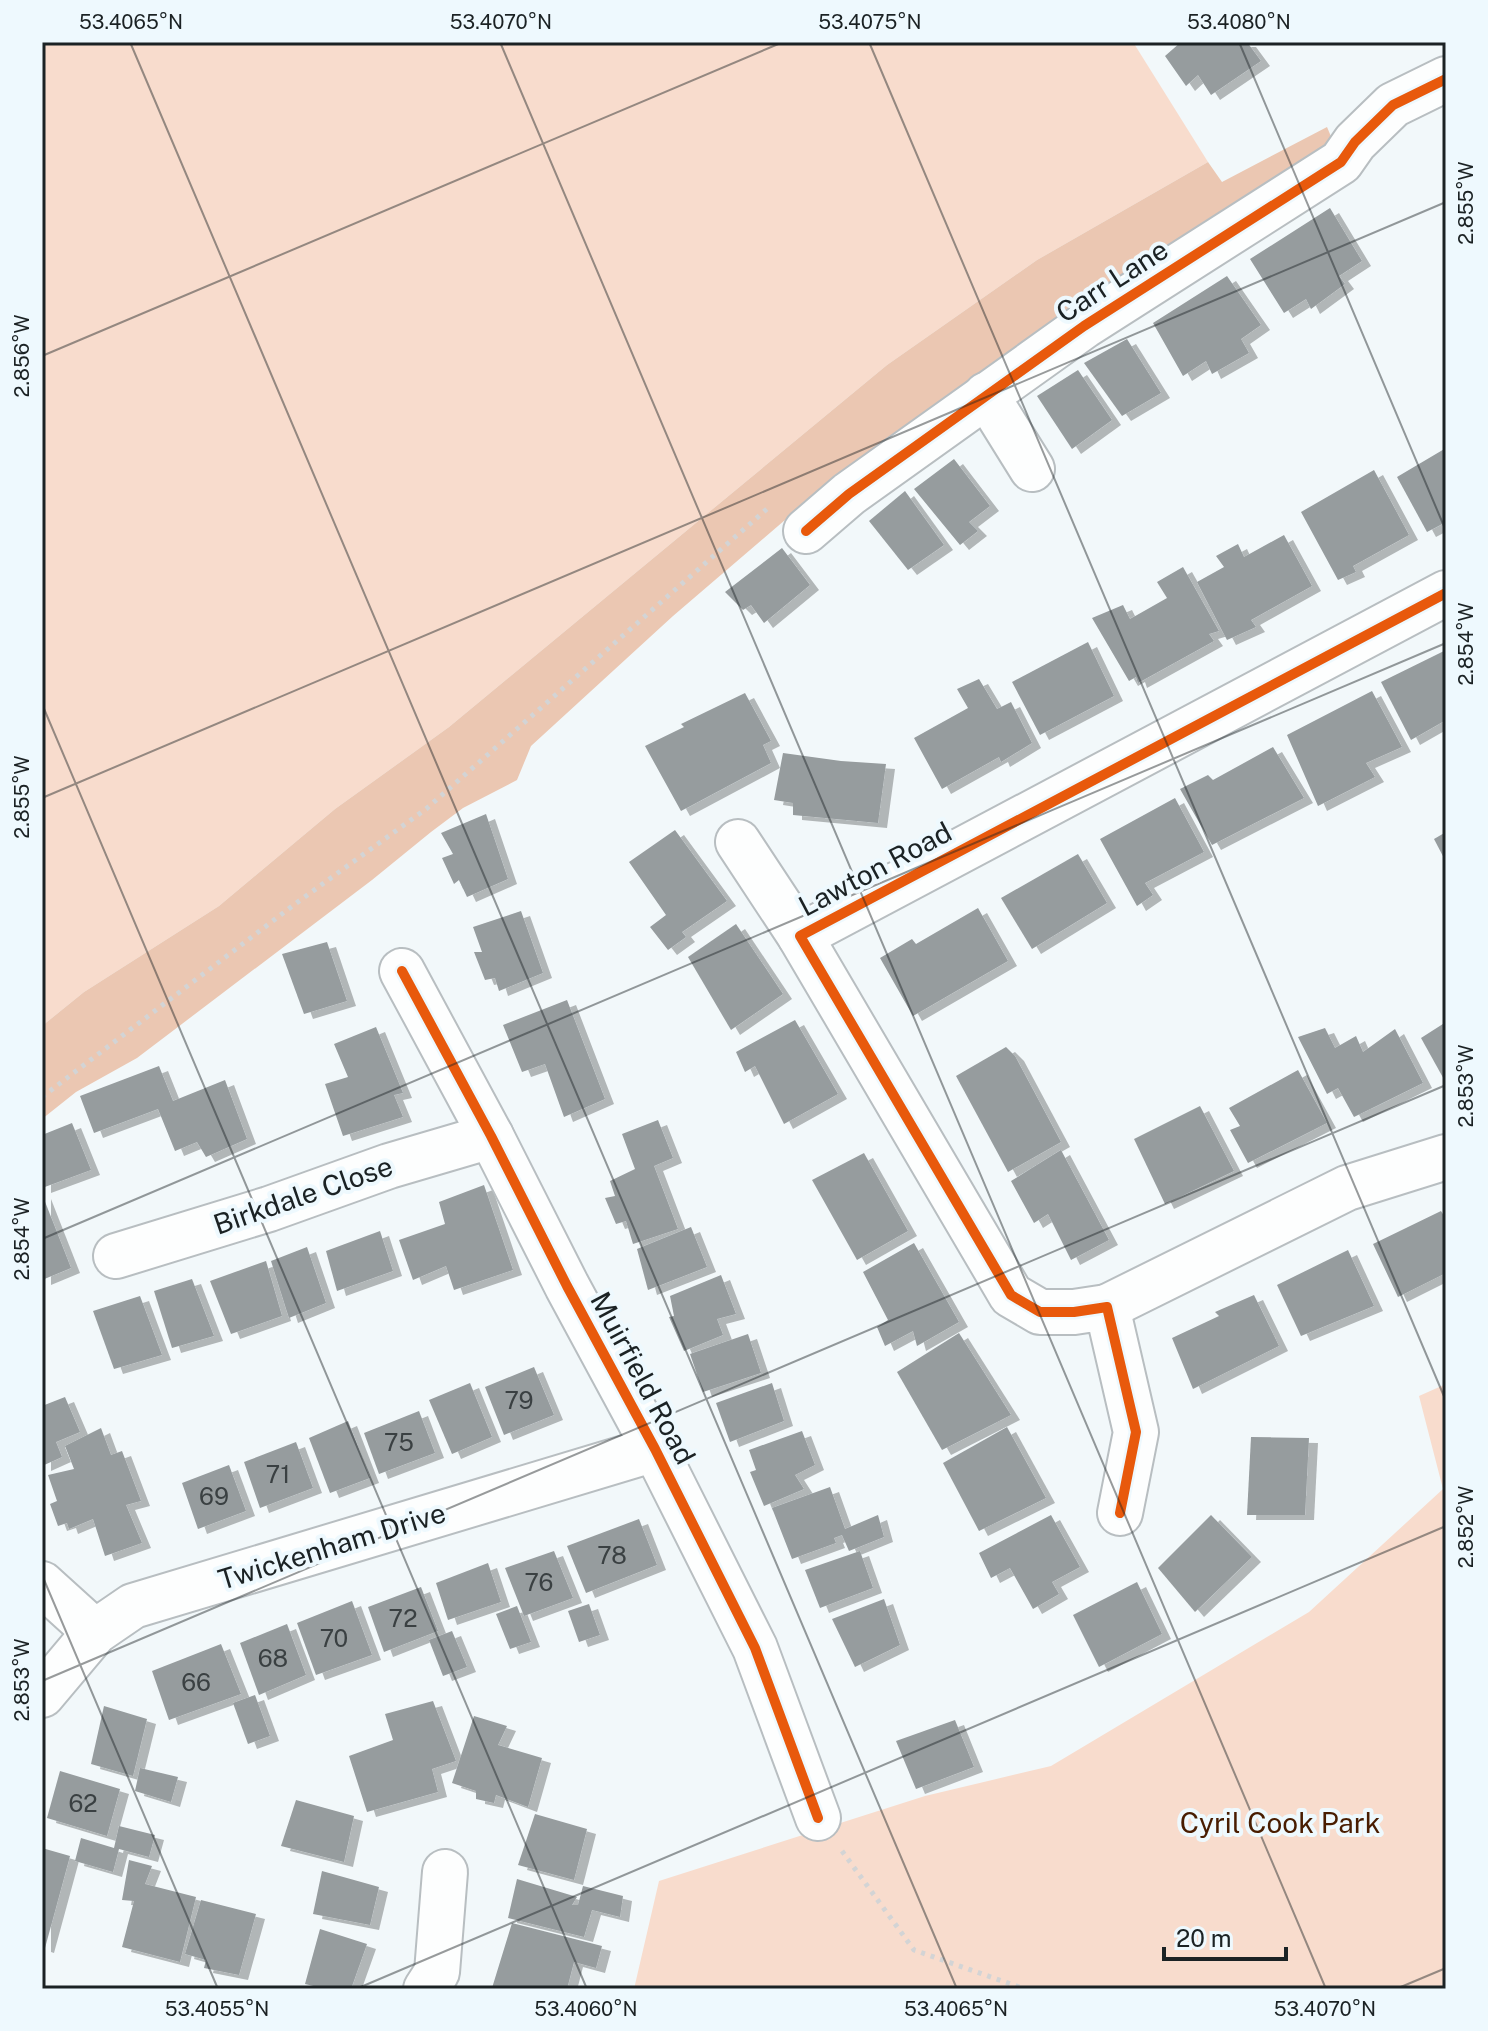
<svg xmlns="http://www.w3.org/2000/svg" width="1488" height="2031" font-family="'Public Sans',sans-serif">
  <style>
    .green { fill: #f8dccd }
    .forest { fill: #ebc7b2 }
    .building { fill: #969c9e; filter: url(#shadow) }
    .lines { fill: none; stroke-linecap: round; stroke-linejoin: round }
    .minor-casing { stroke: #b8bec1; stroke-width: 48 }
    .path { stroke: #d3d4d5; stroke-width: 5; stroke-dasharray: 4 6; stroke-linecap: butt }
    .minor { stroke: #fdfefe; stroke-width: 44 }
    .cycleway-casing { stroke: #eef9fe; stroke-width: 15 }
    .cycleway { stroke: #e8590c; stroke-width: 10 }
    .ticks { fill: none; stroke: #1b2224; stroke-width: 2; stroke-opacity: 0.45 }
    .labels { text-anchor: middle; stroke-width: 8; stroke-linejoin: round; paint-order: stroke }
    .number-label { font-size: 24px; fill: #3a4042 }
    .street-label { font-size: 28px; fill: #1b2224; stroke: #eef9fe }
    .park-label { font-size: 28px; fill: #481c00; stroke: #eef9fe }
    .neatline { fill: none; stroke: #1b2224; stroke-width: 3 }
    .ticks-label { font-size: 20px; text-anchor: middle; fill: #1b2224 }
  </style>
  <defs>
    <filter id="shadow"><feDropShadow dx="9" dy="5" stdDeviation="0" flood-color="#0004"/></filter>
  </defs>
  <rect width="100%" height="100%" fill="#f2f8fa"/>
  <g class="green">
    <path d="M42 42H1133L1208 162 1037 260 887 365 449 727 335 809 219 906 84 992 42 1026Z"/>
    <path d="M1446 1384V1989H634L659 1881 925 1796 1051 1766 1309 1612 1443 1489 1419 1396Z"/>
  </g>
  <path class="forest" d="M1327 127 1335 146 960 389 785 520 673 616 531 746 517 780 463 808 431 832 372 880 137 1058 76 1092 42 1119V1026L84 992 219 906 335 809 449 727 887 365 1037 260 1208 162 1222 182Z"/>
  <g class="building">
    <path d="M1181 42H1247L1261 61 1211 95 1198 75 1186 86 1165 56Z"/>
    <path d="M1330 208 1362 261 1339 276 1345 284 1311 309 1306 299 1284 313 1250 259Z"/>
    <path d="M1227 276 1261 325 1241 339 1249 353 1212 374 1206 361 1183 376 1153 323Z"/>
    <path d="M1127 339 1161 393 1122 416 1084 363Z"/>
    <path d="M1078 370 1112 420 1072 449 1037 396Z"/>
    <path d="M1446 448V522L1427 532 1397 477Z"/>
    <path d="M954 459 990 506 969 522 978 531 960 545 914 489Z"/>
    <path d="M1374 470 1409 535 1353 566 1356 572 1338 580 1301 512Z"/>
    <path d="M905 491 944 545 908 570 869 521Z"/>
    <path d="M1284 535 1312 586 1251 620 1256 627 1227 640 1197 582 1224 567 1216 556 1238 544 1244 557Z"/>
    <path d="M782 548 810 585 764 623 751 605 743 610 725 592Z"/>
    <path d="M1183 567 1219 631 1209 634 1214 641 1138 683 1136 677 1129 681 1092 618 1123 605 1130 619 1167 598 1157 582Z"/>
    <path d="M1088 642 1114 696 1040 735 1012 682Z"/>
    <path d="M1446 650V720L1411 740 1381 682Z"/>
    <path d="M979 679 997 709 1011 702 1032 743 1001 762 999 757 942 789 914 738 968 708 957 689Z"/>
    <path d="M1372 691 1402 747 1366 763 1375 777 1318 806 1287 735Z"/>
    <path d="M745 693 771 741 763 745 771 763 681 811 645 746 684 727 681 724Z"/>
    <path d="M1273 747 1304 798 1212 845 1180 789 1208 775 1213 780Z"/>
    <path d="M783 753 841 761 886 764 878 823 793 815V803L774 800Z"/>
    <path d="M1175 798 1204 852 1145 883 1153 895 1137 906 1100 839Z"/>
    <path d="M486 814 508 879 467 897 459 880 454 884 442 858 453 854 441 833Z"/>
    <path d="M675 830 727 901 682 932 686 937 668 950 650 927 666 915 629 862Z"/>
    <path d="M1446 832V862L1434 839Z"/>
    <path d="M1078 854 1107 903 1032 949 1001 898Z"/>
    <path d="M978 908 1008 961 913 1016 880 958 912 939 916 944Z"/>
    <path d="M521 911 543 973 499 991 495 978 485 980 474 952H482L473 927Z"/>
    <path d="M736 924 783 994 731 1030 688 957Z"/>
    <path d="M327 942 347 1001 304 1014 282 954Z"/>
    <path d="M567 1000 605 1099 564 1117 545 1064 522 1072 503 1025Z"/>
    <path d="M795 1020 838 1094 784 1124 755 1066 745 1072 736 1052Z"/>
    <path d="M1446 1022V1083L1421 1038Z"/>
    <path d="M376 1027 403 1093 394 1095 403 1117 343 1136 325 1084 348 1077 334 1044Z"/>
    <path d="M1325 1028 1335 1048 1356 1036 1363 1052 1395 1029 1423 1083 1354 1117 1338 1088 1327 1094 1298 1037Z"/>
    <path d="M1006 1047 1015 1056 1061 1142 1008 1172 956 1076Z"/>
    <path d="M159 1066 173 1101 225 1080 247 1139 206 1157 197 1142 175 1151 158 1109 94 1133 80 1096Z"/>
    <path d="M1298 1070 1327 1123 1248 1163 1230 1130 1240 1126 1229 1108Z"/>
    <path d="M1200 1106 1234 1171 1165 1204 1134 1139Z"/>
    <path d="M658 1120 673 1158 654 1166 678 1229 633 1244 626 1221 616 1224 605 1198 615 1196 610 1181 635 1169 622 1134Z"/>
    <path d="M72 1123 91 1170 42 1188V1135Z"/>
    <path d="M1061 1150 1109 1240 1071 1260 1048 1214 1034 1223 1011 1181Z"/>
    <path d="M864 1153 908 1231 857 1260 812 1180Z"/>
    <path d="M484 1185 513 1270 454 1290 446 1266 413 1280 399 1240 445 1224 439 1202Z"/>
    <path d="M42 1194 71 1268 42 1280Z"/>
    <path d="M1441 1211 1446 1219V1273L1398 1297 1373 1244Z"/>
    <path d="M691 1227 707 1267 648 1290 637 1249Z"/>
    <path d="M380 1231 393 1271 337 1291 326 1251Z"/>
    <path d="M914 1243 959 1322 917 1346 913 1331 885 1346 877 1327 888 1320 863 1272Z"/>
    <path d="M307 1247 326 1303 289 1318 271 1261Z"/>
    <path d="M1348 1250 1374 1306 1301 1336 1277 1285Z"/>
    <path d="M266 1261 282 1316 231 1334 210 1281Z"/>
    <path d="M721 1275 736 1314 717 1319 723 1335 684 1351 669 1317 674 1316 670 1296Z"/>
    <path d="M192 1279 214 1336 172 1348 154 1291Z"/>
    <path d="M1254 1295 1279 1346 1193 1389 1172 1338 1219 1316 1215 1312Z"/>
    <path d="M140 1296 162 1355 114 1369 93 1311Z"/>
    <path d="M959 1333 1011 1415 942 1450 897 1372Z"/>
    <path d="M748 1334 761 1373 703 1392 690 1354Z"/>
    <path d="M534 1367 554 1415 504 1435 485 1387Z"/>
    <path d="M470 1383 492 1437 452 1454 429 1400Z"/>
    <path d="M772 1383 784 1421 730 1442 716 1403Z"/>
    <path d="M65 1397 80 1432 56 1442 62 1457 42 1466V1406Z"/>
    <path d="M419 1411 435 1453 379 1474 364 1433Z"/>
    <path d="M348 1421 370 1478 330 1493 309 1438Z"/>
    <path d="M1007 1427 1046 1498 979 1531 943 1463Z"/>
    <path d="M101 1428 111 1455 122 1451 141 1501 126 1505 142 1543 105 1556 93 1519 69 1529 67 1523 58 1526 50 1504 57 1501 48 1475 74 1469 65 1446Z"/>
    <path d="M802 1431 815 1465 795 1475 804 1489 764 1506 750 1472 756 1470 749 1450Z"/>
    <path d="M1251 1437 1309 1438 1305 1515H1247Z"/>
    <path d="M296 1442 313 1488 260 1508 244 1462Z"/>
    <path d="M229 1465 246 1511 198 1529 182 1483Z"/>
    <path d="M830 1487 845 1529 878 1515 884 1537 849 1551 842 1535 834 1538 836 1543 792 1559 772 1508Z"/>
    <path d="M1051 1515 1080 1567 1052 1582 1059 1594 1033 1609 1010 1568 991 1578 979 1553Z"/>
    <path d="M1211 1515 1252 1557 1195 1612 1158 1568Z"/>
    <path d="M639 1519 657 1565 586 1593 567 1546Z"/>
    <path d="M554 1551 573 1598 524 1616 505 1568Z"/>
    <path d="M860 1551 873 1588 820 1608 805 1570Z"/>
    <path d="M488 1563 501 1602 448 1620 436 1583Z"/>
    <path d="M1137 1582 1162 1634 1099 1667 1073 1615Z"/>
    <path d="M421 1587 438 1631 384 1652 368 1607Z"/>
    <path d="M884 1599 900 1645 855 1667 832 1619Z"/>
    <path d="M352 1601 372 1655 316 1675 297 1623Z"/>
    <path d="M589 1604 600 1635 579 1642 568 1611Z"/>
    <path d="M517 1606 531 1642 510 1649 496 1614Z"/>
    <path d="M287 1624 306 1675 259 1695 240 1643Z"/>
    <path d="M452 1631 467 1667 443 1676 429 1640Z"/>
    <path d="M221 1644 241 1694 169 1720 152 1671Z"/>
    <path d="M255 1695 270 1736 248 1744 233 1703Z"/>
    <path d="M433 1701 456 1761 432 1769 438 1792 367 1812 349 1756 393 1740 385 1714Z"/>
    <path d="M104 1706 147 1719 133 1776 91 1764Z"/>
    <path d="M474 1716 507 1726 498 1745 542 1758 528 1807 496 1795 494 1803 476 1799V1791L452 1783Z"/>
    <path d="M955 1720 974 1767 916 1789 896 1741Z"/>
    <path d="M140 1768 178 1777 171 1802 135 1791Z"/>
    <path d="M60 1771 120 1789 107 1836 47 1818Z"/>
    <path d="M296 1800 354 1816 344 1862 281 1846Z"/>
    <path d="M535 1814 587 1829 574 1880 518 1865Z"/>
    <path d="M119 1826 155 1835 149 1857 119 1849 113 1872 75 1861 81 1838 114 1848Z"/>
    <path d="M42 1848 70 1856 45 1948 42 1947Z"/>
    <path d="M129 1860 152 1866 145 1884 196 1897 180 1962 122 1947 134 1901 122 1900Z"/>
    <path d="M322 1871 379 1887 370 1925 313 1914Z"/>
    <path d="M517 1879 577 1897 572 1905H578L583 1886 623 1896 620 1917 592 1910 584 1937 508 1918Z"/>
    <path d="M201 1900 256 1914 239 1975 204 1968 206 1960 185 1954Z"/>
    <path d="M512 1923 602 1946 596 1968 574 1962 567 1989 492 1988Z"/>
    <path d="M320 1929 367 1944 351 1989H326L305 1984Z"/>
  </g>
  <g class="lines">
    <g class="minor-casing">
      <g id="minor">
        <path d="M986 395 1032 469"/>
        <path d="M806 531 849 494 1084 326 1341 162 1355 142 1393 105 1446 79"/>
        <path d="M738 842 800 936"/>
        <path d="M402 971 491 1136 567 1286 655 1449 755 1648 818 1818"/>
        <path d="M116 1256 269 1209 389 1166 491 1136"/>
        <path d="M1107 1307 1347 1188 1446 1157"/>
        <path d="M1120 1513 1136 1432 1107 1307 1074 1312H1040L1011 1295 800 936 1446 593"/>
        <path d="M42 1584 95 1632"/>
        <path d="M42 1695 95 1632 133 1606 655 1449"/>
        <path d="M426 1989 437 1972 445 1872"/>
      </g>
    </g>
    <g class="path">
      <path d="M42 1097 295 904 426 809 768 508"/>
      <path d="M842 1851 914 1950 1025 1989"/>
    </g>
    <use href="#minor" class="minor"/>
    <g class="cycleway-casing">
      <g id="cycleway">
        <path d="M806 531 849 494 1084 326 1341 162 1355 142 1393 105 1446 79"/>
        <path d="M402 971 491 1136 567 1286 655 1449 755 1648 818 1818"/>
        <path d="M1120 1513 1136 1432 1107 1307 1074 1312H1040L1011 1295 800 936 1446 593"/>
      </g>
    </g>
    <use href="#cycleway" class="cycleway"/>
  </g>
  <path class="ticks" d="M130 42 957 1989M500 42 1326 1989M869 42 1446 1401M1239 42 1446 531M42 356 783 42M42 704 587 1989M42 798 1446 202M42 1239 1446 643M42 1575 218 1989M42 1681 1446 1085M356 1989 1446 1526M1396 1989 1446 1968"/>
  <g class="labels">
    <g class="number-label">
      <text x="519" y="1409">79</text>
      <text x="399" y="1451">75</text>
      <text x="278" y="1483">71</text>
      <text x="214" y="1505">69</text>
      <text x="612" y="1564">78</text>
      <text x="539" y="1591">76</text>
      <text x="403" y="1627">72</text>
      <text x="334" y="1647">70</text>
      <text x="273" y="1667">68</text>
      <text x="196" y="1691">66</text>
      <text x="83" y="1812">62</text>
    </g>
    <g class="street-label">
      <text transform="translate(1112 281) rotate(-33)" y="10">Carr Lane</text>
      <text transform="translate(875 869) rotate(-28)" y="10">Lawton Road</text>
      <text transform="translate(303 1195) rotate(-19)" y="10">Birkdale Close</text>
      <text transform="translate(643 1378) rotate(62)" y="10">Muirfield Road</text>
      <text transform="translate(332 1546) rotate(-17)" y="10">Twickenham Drive</text>
    </g>
    <g class="park-label">
      <text x="1280" y="1833">Cyril Cook Park</text>
    </g>
  </g>
  <rect width="1488" height="2031" fill="none" stroke="#eef9fe" stroke-width="88"/>
  <path d="M1164 1947v12h122v-12" fill="none" stroke="#1b2224" stroke-width="4"/>
  <text x="1176" y="1947" font-size="24" fill="#1b2224" stroke="#eef9fe" stroke-width="6" paint-order="stroke">20 m</text>
  <rect x="44" y="44" width="1400" height="1943" class="neatline"/>
  <g class="ticks-label">
    <text x="131" y="29">53.4065°N</text>
    <text x="501" y="29">53.4070°N</text>
    <text x="870" y="29">53.4075°N</text>
    <text x="1239" y="29">53.4080°N</text>
    <text transform="translate(1466 203) rotate(-90)" y="7">2.855°W</text>
    <text transform="translate(22 356) rotate(-90)" y="7">2.856°W</text>
    <text transform="translate(1466 644) rotate(-90)" y="7">2.854°W</text>
    <text transform="translate(22 797) rotate(-90)" y="7">2.855°W</text>
    <text transform="translate(1466 1086) rotate(-90)" y="7">2.853°W</text>
    <text transform="translate(22 1239) rotate(-90)" y="7">2.854°W</text>
    <text transform="translate(1466 1527) rotate(-90)" y="7">2.852°W</text>
    <text transform="translate(22 1680) rotate(-90)" y="7">2.853°W</text>
    <text x="217" y="2016">53.4055°N</text>
    <text x="586" y="2016">53.4060°N</text>
    <text x="956" y="2016">53.4065°N</text>
    <text x="1325" y="2016">53.4070°N</text>
  </g>
</svg>
